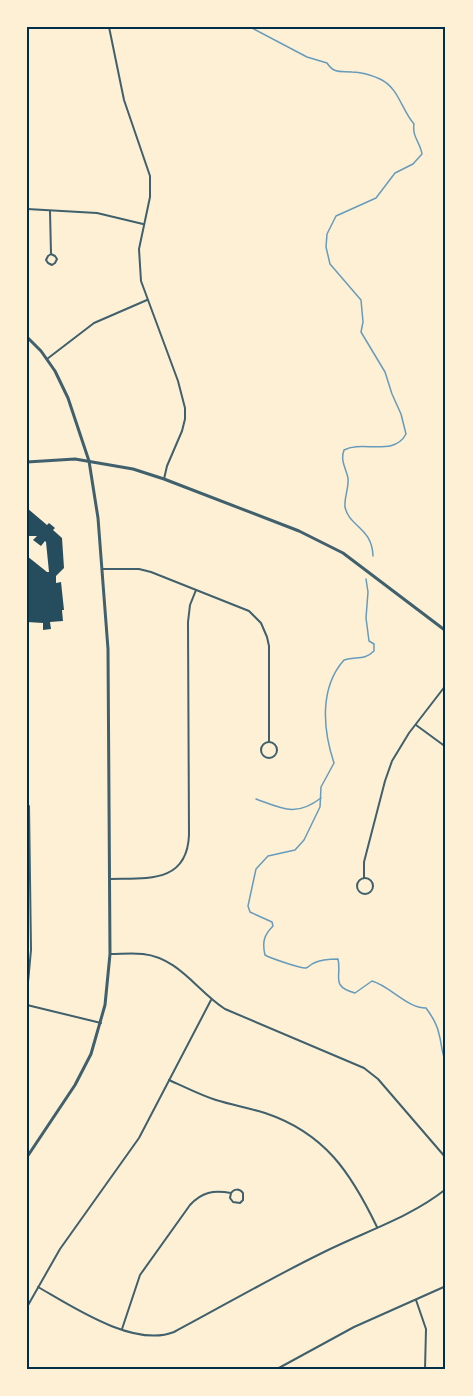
<svg xmlns="http://www.w3.org/2000/svg" width="473" height="1396" font-family="Roboto,sans-serif">
  <style>
    .lines { fill: none; stroke-linecap: round; stroke-linejoin: round }
    .stream { stroke: #669bbc; stroke-width: 1.5 }
    .building { fill: #264d5e }
    .minor { stroke: #3f606c; stroke-width: 2 }
    .tertiary { stroke: #3f606c; stroke-width: 3 }
    .neatline { fill: none; stroke: #003049; stroke-width: 2 }
  </style>
  <rect width="100%" height="100%" fill="#fdf0d5"/>
  <g class="lines">
    <g class="stream">
      <path d="M250 27 307 57 327 63C334 74 341 71 352 72 361 72 371 75 380 79 399 88 401 109 414 124 412 137 420 142 422 154L413 164 395 173 376 198 336 216 327 234 326 247 330 264 361 300 363 322 361 332 385 372 392 394 401 414 406 434C394 457 362 440 344 450 340 461 346 468 348 478 349 488 344 498 345 507 349 527 372 527 373 556"/>
      <path d="M366 579 368 592 366 618 369 641 374 644V651C364 661 356 656 344 660 319 688 323 730 334 763L321 787 320 807 304 840 295 850 268 856 256 869 248 906 250 912 272 922 273 926C264 935 262 942 265 955 270 958 302 969 306 968 309 967 311 964 314 963 320 960 332 959 338 959 342 977 330 986 355 993L372 981C390 986 407 1008 426 1008 432 1016 437 1024 439 1034 442 1044 441 1052 446 1062"/>
      <path d="M256 799C283 809 296 817 321 798"/>
    </g>
  </g>
  <path class="building" d="M27 508 47 525 49 523 55 528 53 530 62 538 64 568 56 576V583L61 582 64 610H62L63 621 50 622 51 629 43 630V623L27 622V556L47 572H49L46 542 45 541 41 546 33 540 37 536H27Z"/>
  <g class="lines">
    <g class="minor">
      <path d="M109 27 124 100 150 176V197L139 249 141 281 178 381 185 408V419L182 431 167 466 164 479"/>
      <path d="M443 27 446 33"/>
      <path d="M27 209 97 213 143 224"/>
      <path d="M50 211 51 254 48 256 46 260 48 263 52 265 55 263 57 259 55 256 51 254"/>
      <path d="M47 359 94 323 147 300"/>
      <path d="M103 569H139L151 572 249 611 261 623 267 637 269 646V742"/>
      <path d="M416 725 446 747"/>
      <circle cx="269" cy="750" r="8"/>
      <path d="M364 878V862L385 781 392 761 409 733 446 685"/>
      <circle cx="365" cy="886" r="8"/>
      <path d="M110 879C146 878 187 884 189 835L188 622 190 605 196 590"/>
      <path d="M110 954C121 954 132 953 143 954 179 958 197 991 225 1009L364 1068 378 1079 446 1158"/>
      <path d="M27 993 31 950 29 806"/>
      <path d="M27 1005 101 1023"/>
      <path d="M169 1080C185 1087 200 1095 216 1100 232 1105 249 1108 265 1113 325 1133 351 1173 377 1227"/>
      <path d="M38 1287C73 1307 134 1348 174 1332 223 1306 271 1278 320 1254 363 1232 408 1219 446 1189"/>
      <path d="M416 1300 426 1329 425 1369"/>
      <path d="M27 1307 60 1249 139 1138 211 1000"/>
      <path d="M122 1329 140 1275 190 1205C202 1192 213 1190 231 1193 234 1189 239 1188 243 1193V1200L240 1203 233 1202 230 1198 231 1193"/>
      <path d="M277 1369 354 1327 446 1286"/>
    </g>
    <g class="tertiary">
      <path d="M27 337 41 351 55 371 68 398 89 461 98 518 108 649 110 954 105 1005 91 1054 75 1085 27 1157"/>
      <path d="M27 462 75 459 133 469 164 479 299 531 343 553 446 631"/>
    </g>
  </g>
  <rect width="473" height="1396" fill="none" stroke="#fdf0d5" stroke-width="57"/>
  <rect x="28" y="28" width="416" height="1340" class="neatline"/>
</svg>
